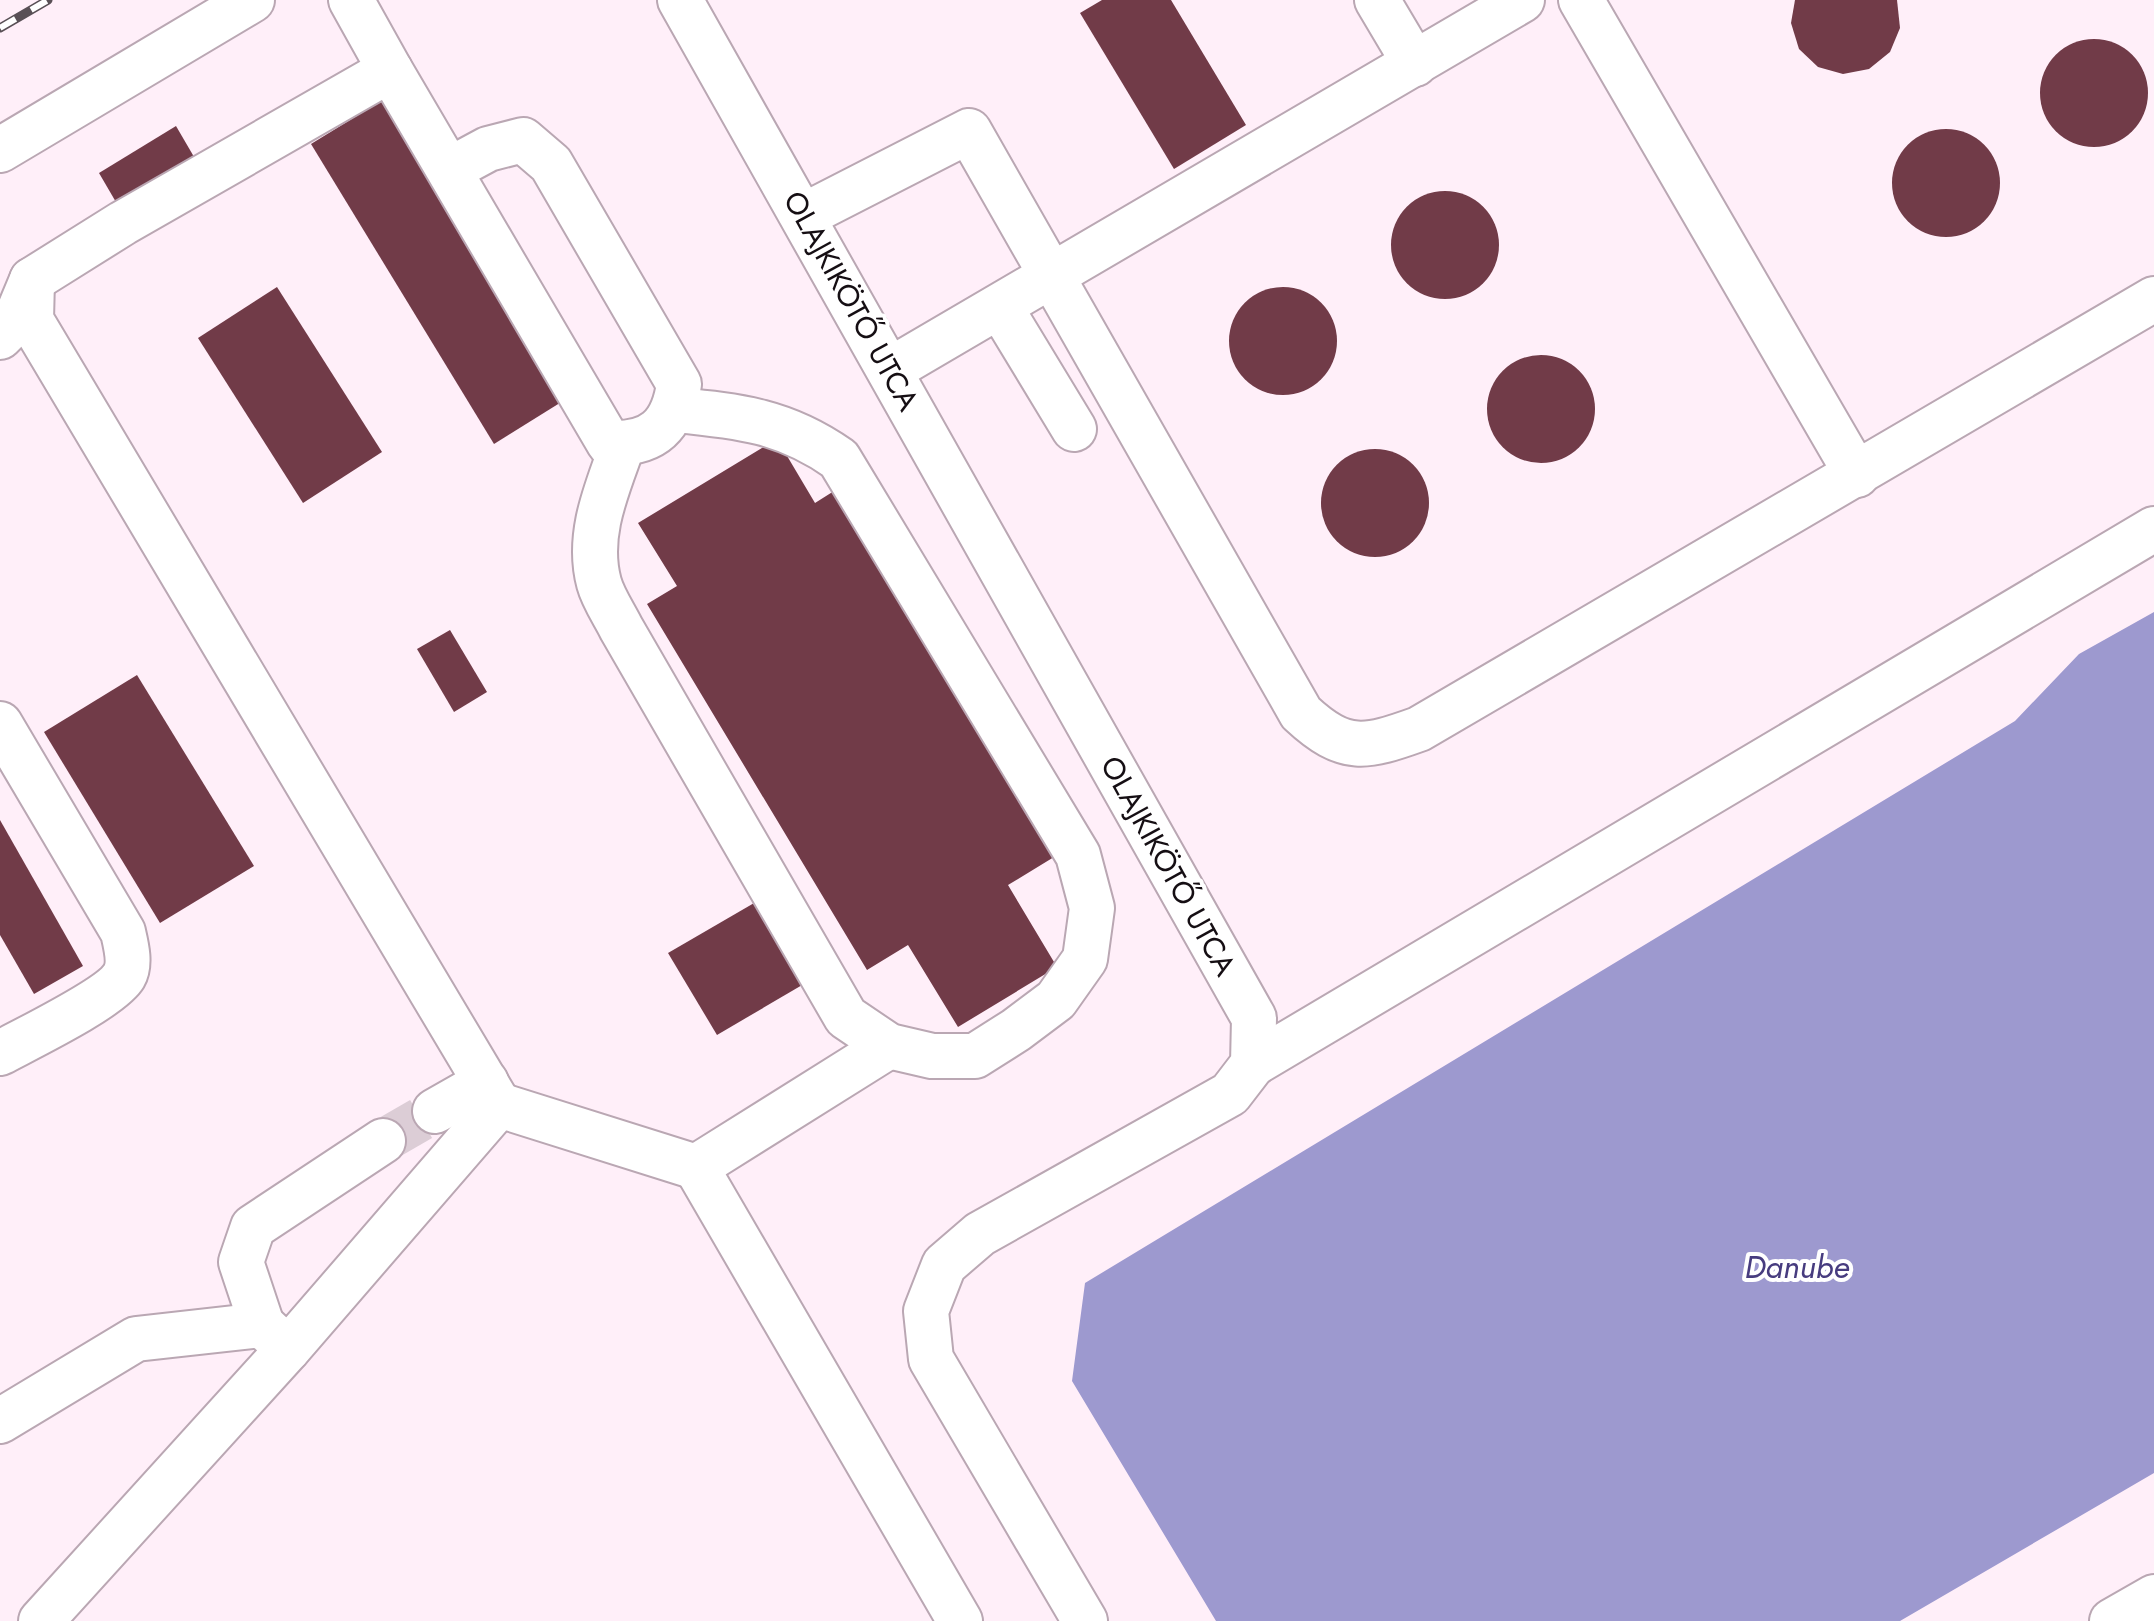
<svg xmlns="http://www.w3.org/2000/svg" width="2154" height="1621" font-family="Jost,sans-serif">
  <style>
    .water { fill: #9d99cf }
    .building { fill: #713b48 }
    .lines { fill: none; stroke-linecap: round; stroke-linejoin: round }
    .minor-tunnel { stroke: #dccdd6; stroke-width: 44; stroke-dasharray: 44 22; stroke-linecap: butt }
    .minor-casing { stroke: #baa7b3; stroke-width: 48 }
    .minor { stroke: #fff; stroke-width: 44 }
    .rail-casing { stroke: #595056; stroke-width: 9 }
    .rail { stroke: #fff; stroke-width: 6; stroke-dasharray: 18; stroke-linecap: butt }
    .labels { text-anchor: middle; stroke-width: 8; stroke-linejoin: round; paint-order: stroke }
    .street-label { font-size: 30px; fill: #150e13; stroke: #fff }
    .water-label { font-size: 32px; font-style: italic; fill: #473c7f; stroke: #fff }
  </style>
  <rect width="100%" height="100%" fill="#ffeff9"/>
  <path class="water" d="M2154 612V1473L1900 1621H1216L1072 1381 1085 1283 2015 721 2079 654Z"/>
  <g class="building">
    <path d="M1102 0H1171L1246 125 1174 169 1080 13Z"/>
    <path d="M1795 0H1897L1900 28 1890 52 1869 69 1843 74 1818 67 1799 49 1791 23Z"/>
    <circle cx="2094" cy="93" r="54"/>
    <path d="M381 101 563 401 494 444 311 144Z"/>
    <path d="M176 126 197 162 120 209 99 173Z"/>
    <circle cx="1946" cy="183" r="54"/>
    <circle cx="1445" cy="245" r="54"/>
    <circle cx="1283" cy="341" r="54"/>
    <path d="M277 287 382 452 303 503 198 338Z"/>
    <circle cx="1541" cy="409" r="54"/>
    <path d="M777 439 815 503 834 491 1054 857 1008 885 1057 967 958 1027 908 945 867 970 647 604 677 586 638 523Z"/>
    <circle cx="1375" cy="503" r="54"/>
    <path d="M450 630 487 692 454 712 417 649Z"/>
    <path d="M137 675 254 866 160 923 44 732Z"/>
    <path d="M0 820 83 966 34 994 0 935Z"/>
    <path d="M761 899 809 981 717 1035 668 953Z"/>
  </g>
  <g class="lines">
    <path class="minor-tunnel" d="M383 1141 435 1111"/>
    <g class="minor-casing">
      <g id="minor">
        <path d="M680 0 1254 1018 1253 1064 1230 1094 980 1234 944 1265 926 1311 931 1359 1085 1621"/>
        <path d="M1377 0 1415 64"/>
        <path d="M1581 0 1857 475"/>
        <path d="M390 70 609 443C652 445 673 427 679 384L551 164 523 140 488 149 449 170"/>
        <path d="M0 150 252 0"/>
        <path d="M803 216 969 131 1301 713C1345 754 1366 748 1419 729L2154 299"/>
        <path d="M32 280 31 320 499 1105"/>
        <path d="M1000 307 1074 429"/>
        <path d="M0 337 14 323 32 280 123 223 390 70 351 0"/>
        <path d="M890 370 1522 0"/>
        <path d="M623 444C607 489 586 535 599 583 603 598 614 614 621 628L846 1017 889 1046 932 1056H975L1016 1030 1056 1000 1085 959 1092 908 1078 855 839 459C785 421 740 416 676 410"/>
        <path d="M0 724 123 932C126 945 131 964 124 976 111 998 26 1039 0 1053"/>
        <path d="M889 1046 696 1167 960 1621"/>
        <path d="M1253 1064 2154 529"/>
        <path d="M435 1111 486 1082"/>
        <path d="M262 1325 241 1262 253 1227 383 1141"/>
        <path d="M0 1421 136 1339 262 1325 288 1349"/>
        <path d="M41 1621 288 1349 499 1105 696 1167"/>
        <path d="M2112 1621 2154 1597"/>
      </g>
    </g>
    <use href="#minor" class="minor"/>
    <g class="rail-casing">
      <path id="rail" d="M0 28 48 0"/>
    </g>
    <use href="#rail" class="rail"/>
  </g>
  <g class="labels">
    <g class="street-label">
      <text transform="translate(851 301) rotate(61)" y="10">OLAJKIKÖTŐ UTCA</text>
      <text transform="translate(1168 866) rotate(61)" y="10">OLAJKIKÖTŐ UTCA</text>
    </g>
    <g class="water-label">
      <text x="1797" y="1278">Danube</text>
    </g>
  </g>
</svg>
